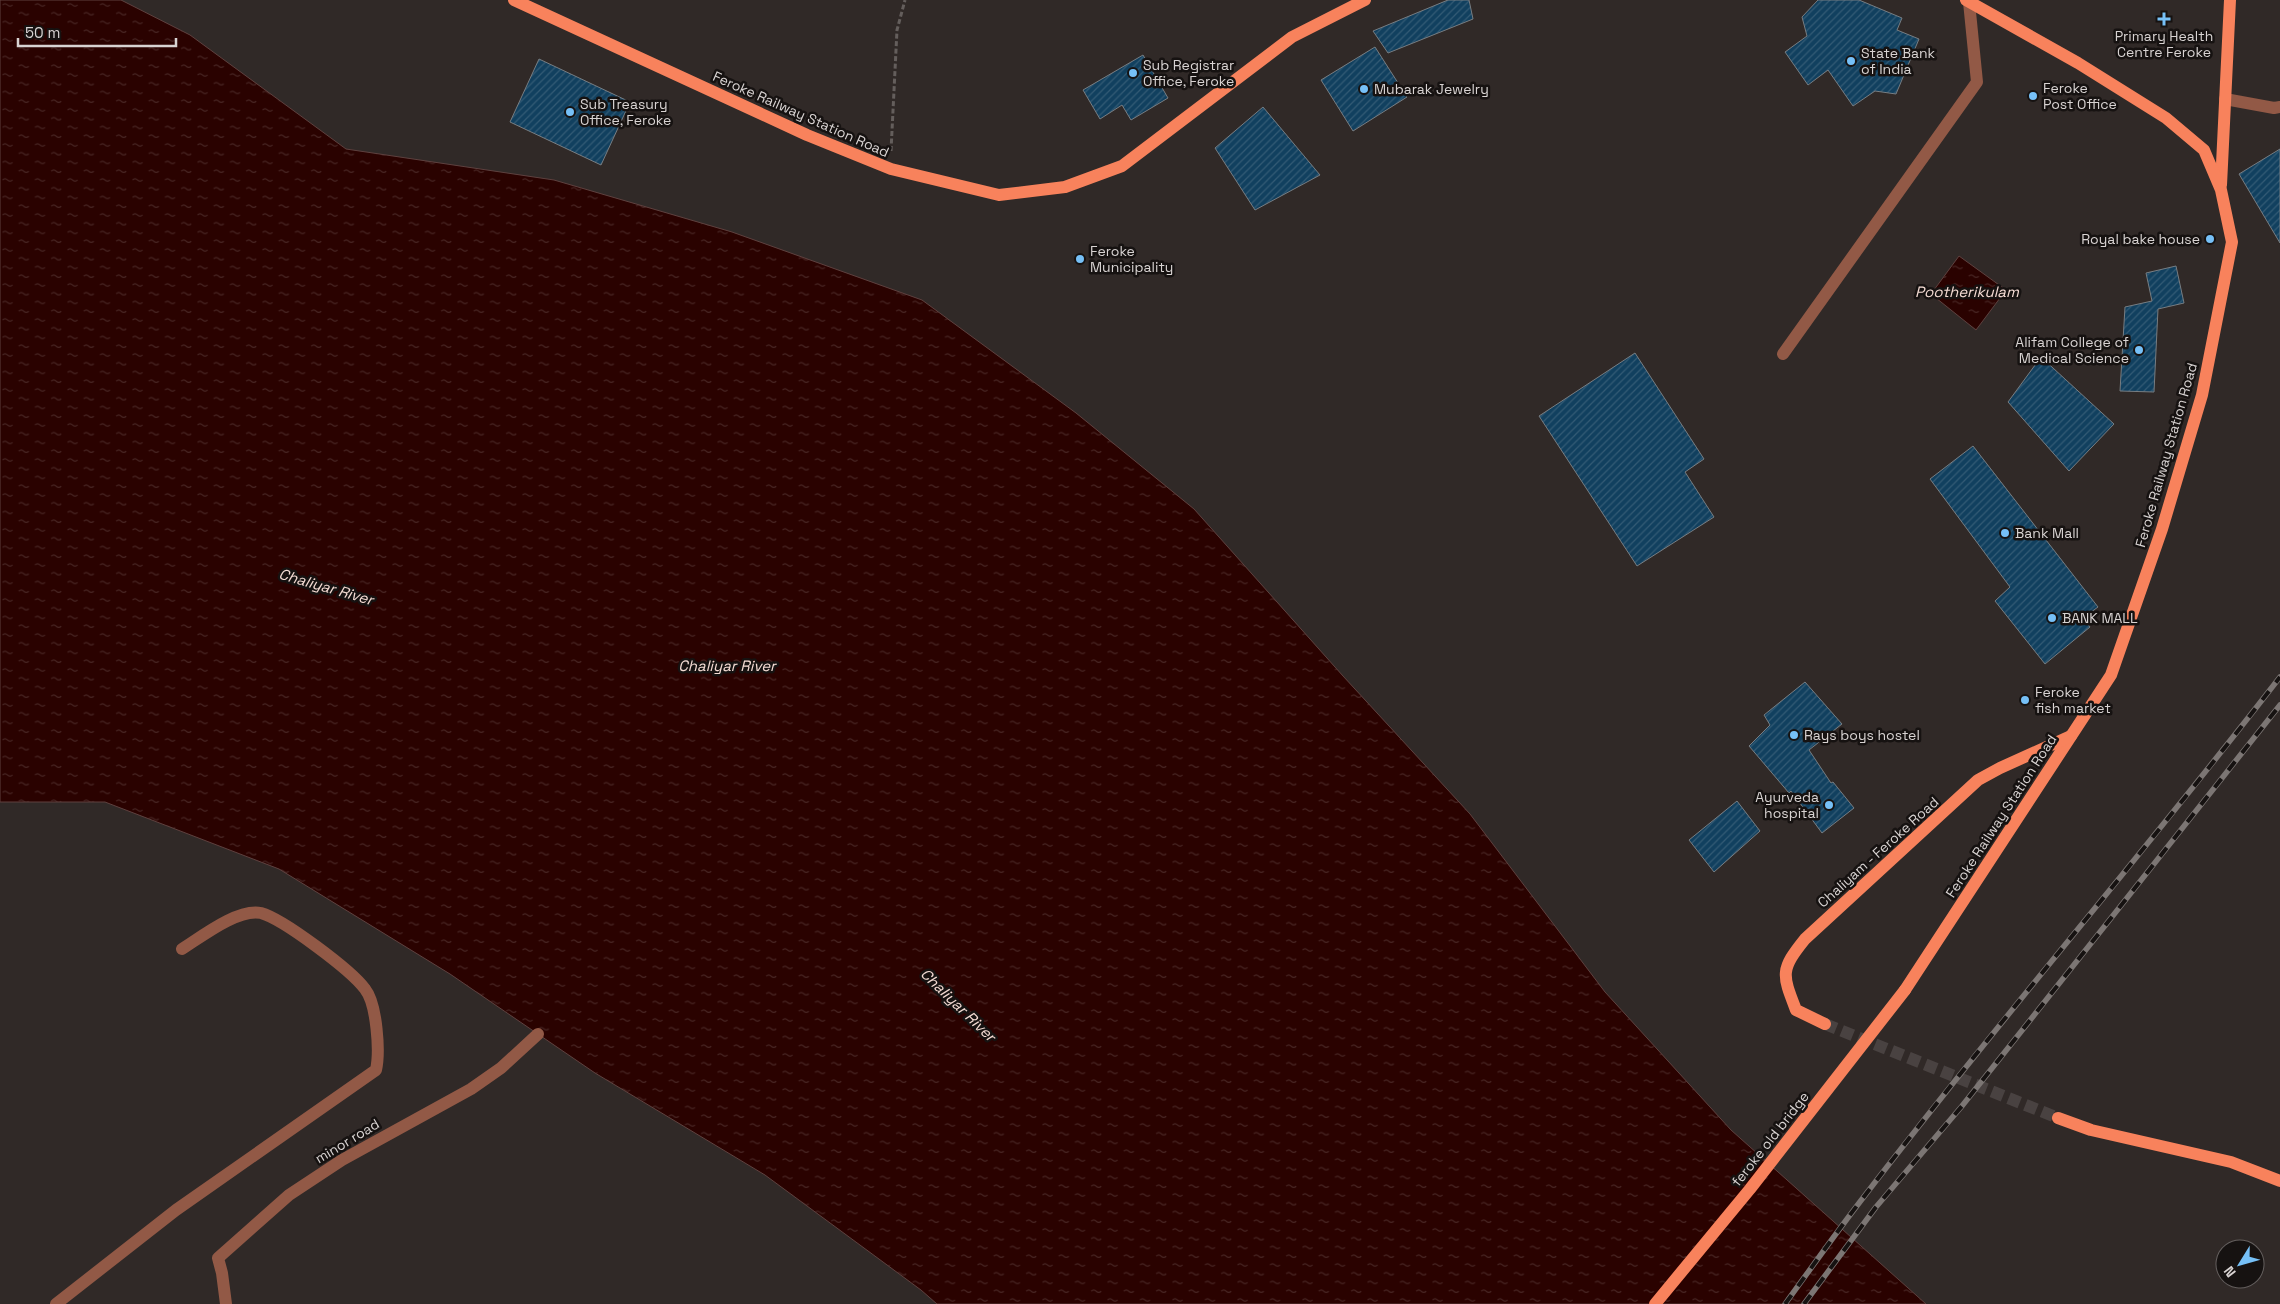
<svg xmlns="http://www.w3.org/2000/svg" width="2280" height="1304" font-family="'Space Grotesk',sans-serif">
  <style>
    .water { fill: url(#water-ripples); stroke: #5e413f }
    .building { fill: url(#building-hatch); stroke: #777d82 }
    .lines { fill: none; stroke-linecap: round; stroke-linejoin: round }
    .major-tunnel { stroke: #494241; stroke-width: 12; stroke-dasharray: 12 6; stroke-linecap: butt }
    .path { stroke: #645e5c; stroke-width: 3; stroke-dasharray: 5 2.5; stroke-linecap: butt }
    .minor { stroke: #925946; stroke-width: 12 }
    .major { stroke: #f8825c; stroke-width: 12 }
    .rail-casing { stroke: #7c7674; stroke-width: 5.5 }
    .rail { stroke: #161211; stroke-width: 4; stroke-dasharray: 11; stroke-linecap: butt }
    .major-bridge { stroke: #f8825c; stroke-width: 12 }
    .poi-dot { fill: #76c0f7; stroke: #161211; stroke-width: 2 }
    .labels { text-anchor: middle; stroke-width: 5; stroke-linejoin: round; paint-order: stroke }
    .poi-label { font-size: 14px; fill: #d8d3d2; stroke: #161211; text-anchor: start }
    .street-label { font-size: 14px; fill: #d8d3d2; stroke: #161211 }
    .water-label { font-size: 15px; font-style: italic; fill: #f4dbd3; stroke: #161211 }
  </style>
  <defs>
    <pattern id="water-ripples" width="26" height="14" patternUnits="userSpaceOnUse" patternTransform="scale(1.25)"><rect width="26" height="14" fill="#2a0200"/><path d="M2 4q2-2 4 0t4 0M15 11q2-2 4 0t4 0" fill="none" stroke="#482624"/></pattern>
    <pattern id="building-hatch" width="6" height="6" patternUnits="userSpaceOnUse" patternTransform="scale(1.25)"><rect width="6" height="6" fill="#11405f"/><path d="M-1 1l2-2M0 6l6-6M5 7l2-2" fill="none" stroke="#335b75"/></pattern>
  </defs>
  <rect width="100%" height="100%" fill="#302927"/>
  <g class="water">
    <path d="M0 0H121L190 35 346 149 554 180 732 232 922 300 1076 413 1194 509 1343 676 1470 814 1605 992 1731 1130 1926 1304H937L921 1290 765 1175 595 1073 450 974 279 869 105 802H0Z"/>
    <path d="M1959 256 2006 290 1976 330 1931 294Z"/>
  </g>
  <g class="building">
    <path d="M1448 0H1469L1473 19 1388 53 1373 31Z"/>
    <path d="M1818 0H1859L1902 18 1897 30 1919 39 1896 94 1875 91 1853 106 1828 70 1808 85 1785 52 1807 36 1802 17Z"/>
    <path d="M1375 47 1407 97 1353 131 1321 80Z"/>
    <path d="M1143 55 1168 98 1131 120 1122 105 1100 119 1083 90Z"/>
    <path d="M539 59 630 102 601 165 510 122Z"/>
    <path d="M1263 107 1320 175 1255 210 1215 148Z"/>
    <path d="M2280 149V243L2239 174Z"/>
    <path d="M2176 266 2184 303 2158 309 2154 392 2120 391 2125 307 2152 301 2146 273Z"/>
    <path d="M1635 353 1704 459 1685 472 1714 517 1637 566 1539 416Z"/>
    <path d="M2041 357 2114 424 2069 471 2008 402Z"/>
    <path d="M1973 446 2098 607 2083 618 2090 627 2045 664 1995 601 2010 587 1930 479Z"/>
    <path d="M1805 682 1842 724 1809 750 1831 783 1833 782 1854 808 1822 833 1791 791 1789 793 1749 746 1770 725 1764 715Z"/>
    <path d="M1737 801 1760 831 1714 872 1689 840Z"/>
  </g>
  <g class="lines">
    <path class="major-tunnel" d="M1825 1024 2058 1118"/>
    <path class="path" d="M891 151 897 30 905 0"/>
    <g class="minor">
      <path d="M2225 99 2274 108 2280 107"/>
      <path d="M1783 354 1977 82 1969 2"/>
      <path d="M56 1304 176 1210 376 1070C380 1052 377 1004 365 989 351 970 283 919 261 913 238 908 201 937 182 949"/>
      <path d="M226 1304 222 1273 218 1258 289 1195 342 1160 471 1089 501 1068 538 1034"/>
    </g>
    <g class="major">
      <path d="M514 0 807 135 891 169 999 195 1065 187 1122 166 1292 37 1365 0"/>
      <path d="M2221 185 2230 0"/>
      <path d="M1905 990 2111 675 2162 529 2202 395 2232 242 2221 190 2204 150 2166 118 2078 63 1966 0"/>
      <path d="M1825 1024 1796 1010C1782 974 1780 970 1805 939L1978 780 2000 768 2071 736"/>
      <path d="M2058 1118 2091 1130 2231 1162 2280 1181"/>
    </g>
    <g class="rail-casing">
      <g id="rail">
        <path d="M1785 1304C1812 1267 1838 1230 1866 1194 2000 1019 2145 852 2280 677"/>
        <path d="M1804 1304 1876 1207 1962 1106 2280 705"/>
      </g>
    </g>
    <use href="#rail" class="rail"/>
    <path class="major-bridge" d="M1655 1304 1750 1189 1905 990"/>
  </g>
  <g class="poi-dot">
    <path d="M2161.5 11.5h5v5h5v5h-5v5h-5v-5h-5v-5h5z"/>
    <circle cx="1851" cy="61" r="5"/>
    <circle cx="1133" cy="73" r="5"/>
    <circle cx="1364" cy="89" r="5"/>
    <circle cx="2033" cy="96" r="5"/>
    <circle cx="570" cy="112" r="5"/>
    <circle cx="2210" cy="239" r="5"/>
    <circle cx="1080" cy="259" r="5"/>
    <circle cx="2139" cy="350" r="5"/>
    <circle cx="2005" cy="533" r="5"/>
    <circle cx="2052" cy="618" r="5"/>
    <circle cx="2025" cy="700" r="5"/>
    <circle cx="1794" cy="735" r="5"/>
    <circle cx="1829" cy="805" r="5"/>
  </g>
  <g class="labels">
    <g class="poi-label">
      <text x="2164" y="41" text-anchor="middle">Primary Health<tspan x="2164" dy="16">Centre Feroke</tspan></text>
      <text x="1861" y="58">State Bank<tspan x="1861" dy="16">of India</tspan></text>
      <text x="1143" y="70">Sub Registrar<tspan x="1143" dy="16">Office, Feroke</tspan></text>
      <text x="2043" y="93">Feroke<tspan x="2043" dy="16">Post Office</tspan></text>
      <text x="1374" y="94">Mubarak Jewelry</text>
      <text x="580" y="109">Sub Treasury<tspan x="580" dy="16">Office, Feroke</tspan></text>
      <text x="2200" y="244" text-anchor="end">Royal bake house</text>
      <text x="1090" y="256">Feroke<tspan x="1090" dy="16">Municipality</tspan></text>
      <text x="2129" y="347" text-anchor="end">Alifam College of<tspan x="2129" dy="16">Medical Science</tspan></text>
      <text x="2015" y="538">Bank Mall</text>
      <text x="2062" y="623">BANK MALL</text>
      <text x="2035" y="697">Feroke<tspan x="2035" dy="16">fish market</tspan></text>
      <text x="1804" y="740">Rays boys hostel</text>
      <text x="1819" y="802" text-anchor="end">Ayurveda<tspan x="1819" dy="16">hospital</tspan></text>
    </g>
    <g class="street-label">
      <text transform="translate(801 114) rotate(24)" y="5">Feroke Railway Station Road</text>
      <text transform="translate(2166 455) rotate(-74)" y="5">Feroke Railway Station Road</text>
      <text transform="translate(2001 816) rotate(-57)" y="5">Feroke Railway Station Road</text>
      <text transform="translate(1878 852) rotate(-42)" y="5">Chaliyam - Feroke Road</text>
      <text transform="translate(1770 1139) rotate(-52)" y="5">feroke old bridge</text>
      <text transform="translate(347 1141) rotate(-31)" y="5">minor road</text>
    </g>
    <g class="water-label">
      <text x="1967" y="297">Pootherikulam</text>
      <text transform="translate(326 587) rotate(16)" y="5">Chaliyar River</text>
      <text x="727" y="671">Chaliyar River</text>
      <text transform="translate(958 1005) rotate(44)" y="5">Chaliyar River</text>
    </g>
  </g>
  <g transform="translate(2240 1264) rotate(233)"><circle r="24" fill="#161211" stroke="#645f5e"/>
  <path d="M0-4L9 19L0 12L-9 19Z" fill="#76c0f7"/>
  <text y="-8" font-size="14" font-weight="bold" text-anchor="middle" fill="#d8d3d2">N</text>
  </g>
  <path d="M18 38v8h158v-8" fill="none" stroke="#d8d3d2" stroke-width="2.5"/>
  <text x="25" y="38" font-size="15" fill="#d8d3d2" stroke="#161211" stroke-width="4" paint-order="stroke">50 m</text>
</svg>
